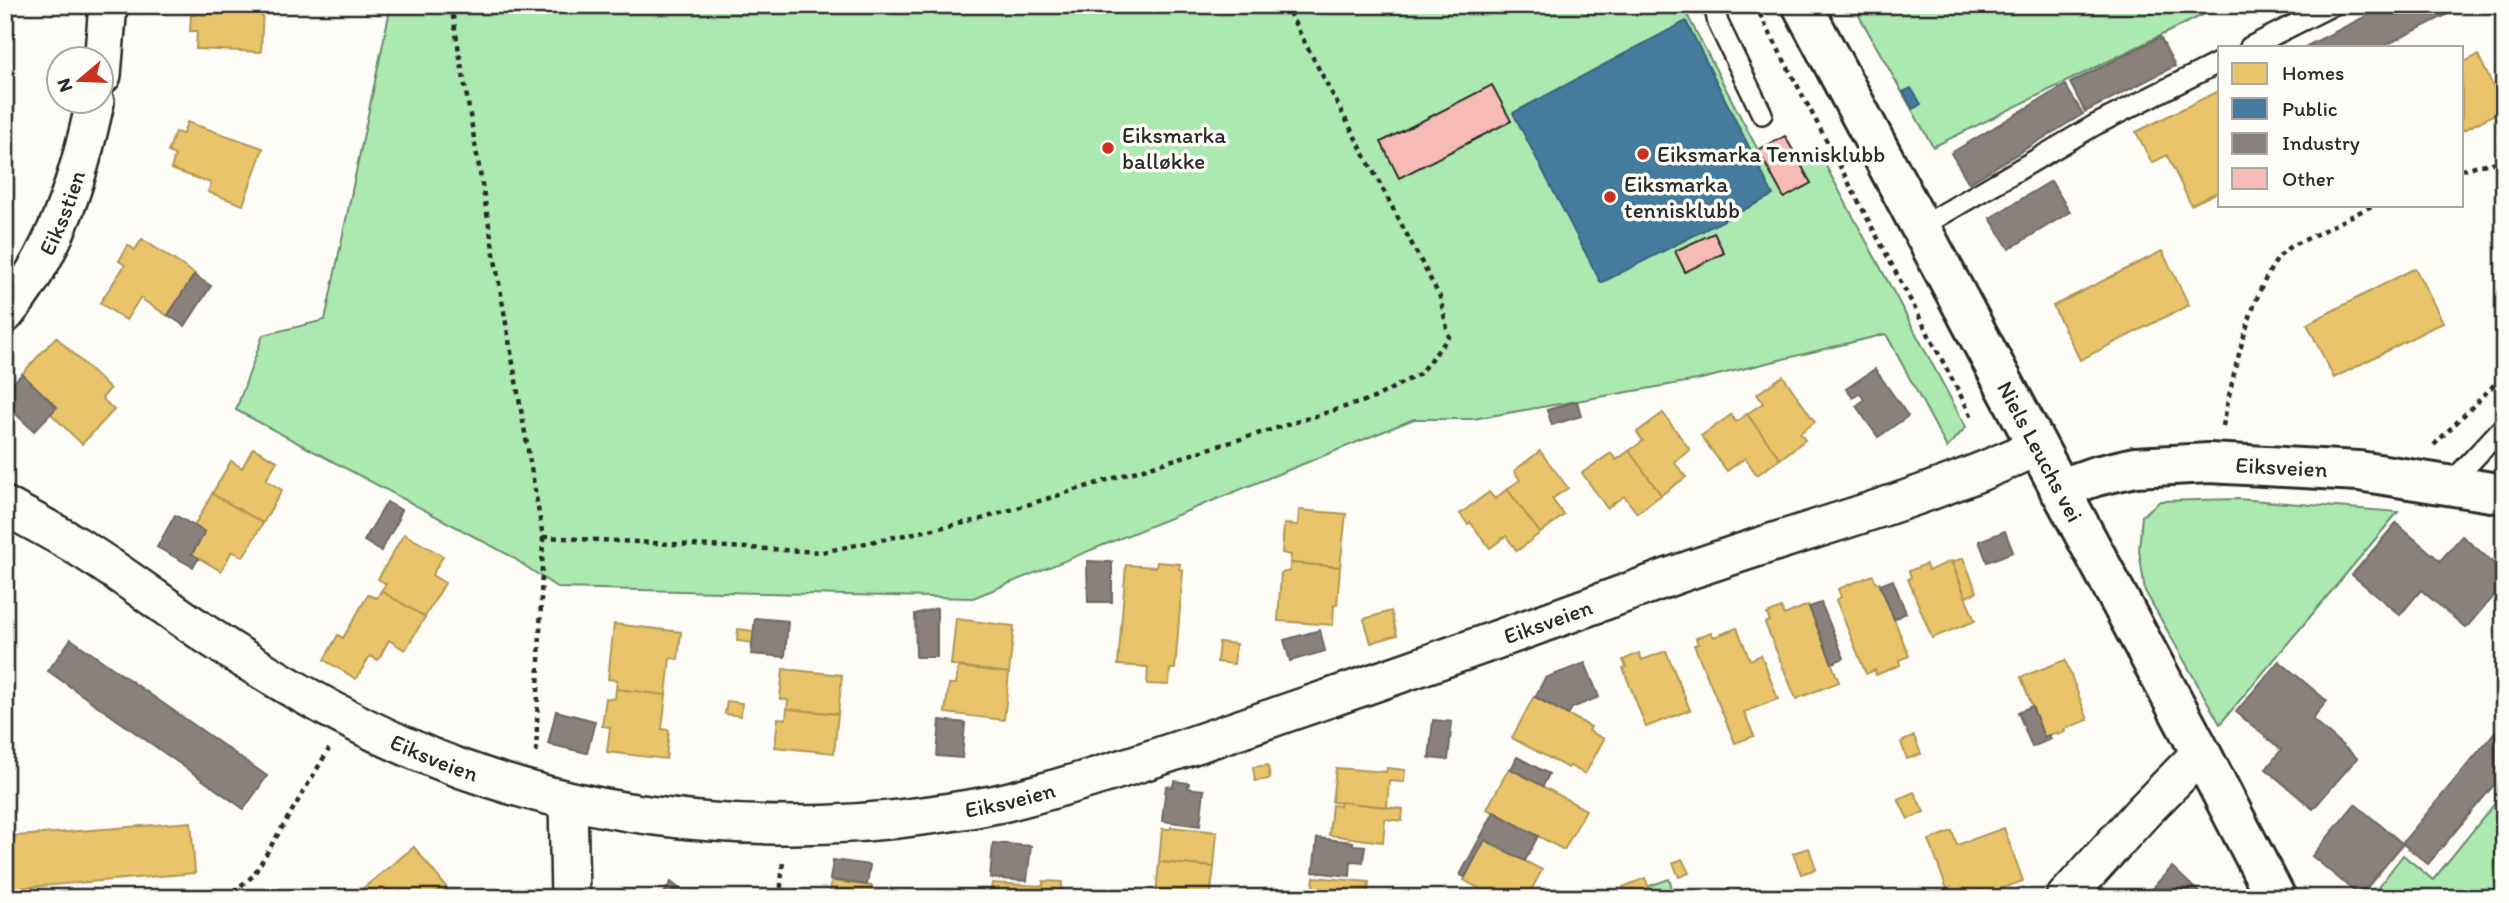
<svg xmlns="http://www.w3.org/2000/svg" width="2509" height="903" font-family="Itim,sans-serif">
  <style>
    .green { fill: #abe9b0; stroke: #6b8a6e; stroke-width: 2 }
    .homes { fill: #e9c46a; stroke: #b09657; stroke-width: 2 }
    .public { fill: #457b9d; stroke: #3d637b; stroke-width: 2 }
    .industry { fill: #8a817c; stroke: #6e6764; stroke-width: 2 }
    .building { fill: #f7bbb6; stroke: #2b2b2b; stroke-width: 2 }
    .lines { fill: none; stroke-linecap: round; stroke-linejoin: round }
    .lane-casing { stroke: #2b2b2b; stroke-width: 24 }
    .street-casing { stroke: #2b2b2b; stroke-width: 42 }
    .secondary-casing { stroke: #2b2b2b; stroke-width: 44 }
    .path { stroke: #2b2b2b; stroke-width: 4.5; stroke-dasharray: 5 5; stroke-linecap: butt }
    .lane { stroke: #fdfcf7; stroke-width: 19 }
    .street { stroke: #fdfcf7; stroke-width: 37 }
    .secondary { stroke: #fdfcf7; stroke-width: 38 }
    .poi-dot { fill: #c8321e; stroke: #fdfcf7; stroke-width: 2.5 }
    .labels { text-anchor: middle; stroke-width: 7; stroke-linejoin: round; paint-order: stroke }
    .poi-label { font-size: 23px; fill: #2b2b2b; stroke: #fdfcf7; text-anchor: start }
    .street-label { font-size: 23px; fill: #2b2b2b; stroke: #fdfcf7 }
  </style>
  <rect width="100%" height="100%" fill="#fdfcf7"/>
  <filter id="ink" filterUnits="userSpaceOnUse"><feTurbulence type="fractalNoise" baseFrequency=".0143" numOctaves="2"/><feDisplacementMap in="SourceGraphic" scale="14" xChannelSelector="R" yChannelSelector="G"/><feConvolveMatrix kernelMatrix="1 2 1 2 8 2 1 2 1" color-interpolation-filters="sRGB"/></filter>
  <g filter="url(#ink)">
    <g class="green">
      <path d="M391 5H1682L1772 177 1820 155 1966 427 1947 448 1886 334 1697 380 1473 419H1414L973 598 558 588 509 555 236 410 263 335 325 320Z"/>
      <path d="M1853 5H2223L1933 147Z"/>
      <path d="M2238 499 2398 512 2220 724 2145 591 2139 550 2142 516 2160 501Z"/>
      <path d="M2504 792V898H2370L2403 855 2433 880Z"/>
      <path d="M1669 879 1675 898H1616Z"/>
    </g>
    <g class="homes">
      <path d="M198 5H263L261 52 196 49 197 31H190L191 15H197Z"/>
      <path d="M2478 55 2504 109 2462 131V63Z"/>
      <path d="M2220 90V191L2191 205 2167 155 2152 163 2136 132Z"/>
      <path d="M187 122 263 148 243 205 208 192 211 183 171 169 175 155 168 152 175 132 183 134Z"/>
      <path d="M142 239 195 274 168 316 140 298 126 320 100 303 125 265 119 261 128 245 135 250Z"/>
      <path d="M2162 251 2189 305 2080 360 2053 306Z"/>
      <path d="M2415 268 2443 322 2334 378 2307 324Z"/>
      <path d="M56 337 110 389 102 398 114 410 82 444 51 414 57 407 22 374Z"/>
      <path d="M1783 376 1815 422 1800 433 1805 440 1780 459 1747 414 1763 403 1757 394Z"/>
      <path d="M1663 413 1690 450 1674 462 1686 477 1661 495 1629 451 1643 441 1637 432Z"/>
      <path d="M1747 414 1780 459 1757 475 1745 458 1727 471 1701 436 1731 415 1736 422Z"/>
      <path d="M253 448 277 461 266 480 282 490 263 523 212 494 231 461 242 468Z"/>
      <path d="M1540 451 1568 488 1552 499 1564 515 1540 533 1507 489 1520 480 1514 471Z"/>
      <path d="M1629 451 1661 495 1637 513 1624 496 1607 508 1582 473 1611 453 1616 460Z"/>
      <path d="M1507 489 1540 533 1517 551 1506 536 1490 548 1470 522 1468 524 1460 514 1489 492 1495 499Z"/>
      <path d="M212 494 263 523 243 557 232 551 221 571 192 554 205 532 194 526Z"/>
      <path d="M1299 510 1346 514 1340 567 1290 563 1291 555 1282 553 1284 524 1298 525Z"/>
      <path d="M404 534 443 556 432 575 445 583 425 617 381 591 386 584 378 579Z"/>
      <path d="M1963 558 1977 592 1966 597 1952 562Z"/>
      <path d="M1951 561 1975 621 1932 638 1908 579 1911 577 1909 571 1926 564 1928 571Z"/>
      <path d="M1157 562 1180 564 1179 569 1183 570 1175 669H1170L1169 685 1147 684 1148 667 1118 665 1126 565 1156 567Z"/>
      <path d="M1290 563 1340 567 1337 605H1334L1333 625 1278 621 1281 573 1290 571Z"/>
      <path d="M1873 575 1876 583 1879 582 1909 656 1899 660 1900 665 1876 675 1875 670 1866 674 1836 600 1841 597 1838 589Z"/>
      <path d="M381 591 425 617 405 650 389 640 378 660 370 656 356 679 324 660 338 635 343 638 368 595 377 598Z"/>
      <path d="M1808 605 1839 682 1796 699 1765 623 1770 621 1767 614 1781 608 1784 615Z"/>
      <path d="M1391 611 1397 635 1371 643 1364 619Z"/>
      <path d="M956 619 1014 626 1009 673 951 665Z"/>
      <path d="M614 624 681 632 678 659 670 658 666 695 616 689 617 680 608 679Z"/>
      <path d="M1737 628 1750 660 1761 655 1778 699 1744 712 1754 736 1735 743 1694 645 1698 644 1696 638 1711 632 1714 637Z"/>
      <path d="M738 629 754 631 753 643 737 641Z"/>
      <path d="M1219 642 1236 644 1234 664 1217 662Z"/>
      <path d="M1666 651 1690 710 1646 727 1623 668 1626 667 1623 660 1639 653 1642 660Z"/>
      <path d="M2065 660 2088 720 2064 729 2065 732 2058 735 2057 732 2044 737 2021 677Z"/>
      <path d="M958 667 1009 673 1004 720 945 713 949 684H956Z"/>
      <path d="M783 669 842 675 838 714 787 709 788 700 780 699Z"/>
      <path d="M616 689 666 695 662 729 669 730 666 759 607 752 610 727 602 726 606 698 615 699Z"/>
      <path d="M1534 696 1591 727 1589 731 1604 739 1585 774 1570 766 1568 768 1512 738Z"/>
      <path d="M727 701 742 703 741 716 725 714Z"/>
      <path d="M787 709 838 714 834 753 775 747 778 718 786 719Z"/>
      <path d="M1914 736 1921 754 1907 759 1901 742Z"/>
      <path d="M1268 765 1270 779 1255 781 1253 767Z"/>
      <path d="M1336 768 1386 772 1387 768 1405 770 1404 782 1389 781 1387 807 1332 802Z"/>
      <path d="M1509 768 1586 810 1564 850 1487 809Z"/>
      <path d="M1914 792 1924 812 1908 819 1898 799Z"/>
      <path d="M1341 802 1403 809 1402 821 1385 819 1383 842 1329 835 1332 805 1340 806Z"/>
      <path d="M191 822 195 873 5 889V837Z"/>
      <path d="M1171 827 1217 832 1214 867 1159 862 1162 829H1171Z"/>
      <path d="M2004 828 2023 881 1975 898H1958L1955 890 1948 892 1929 840 1952 831 1957 845Z"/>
      <path d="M1485 840 1542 870 1527 898H1496L1464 880Z"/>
      <path d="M414 847 447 888 435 898H351Z"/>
      <path d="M1809 848 1816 869 1801 874 1793 853Z"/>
      <path d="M1682 859 1689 873 1679 877 1673 863Z"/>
      <path d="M1159 862 1214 867 1210 898H1169L1156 895Z"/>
      <path d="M1314 877 1369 882 1367 898H1312Z"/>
      <path d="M1645 878 1649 888 1626 897 1623 887Z"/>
      <path d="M831 881 872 886 871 898H830Z"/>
      <path d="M1043 881 1062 882 1061 898H990L992 883 1043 886Z"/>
    </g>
    <g class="public">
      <path d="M1686 21 1773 195 1601 283 1513 113Z"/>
      <path d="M1911 88 1921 104 1913 109 1903 92Z"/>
    </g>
    <g class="industry">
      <path d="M2388 5H2456L2458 9 2382 47H2305Z"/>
      <path d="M2160 37 2175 66 2085 112 2070 83Z"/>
      <path d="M2065 85 2083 114 1969 183 1951 153Z"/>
      <path d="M2051 181 2070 212 2009 249 1990 218Z"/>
      <path d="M194 275 211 286 185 326 168 315Z"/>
      <path d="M1875 369 1908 416 1878 437 1856 406 1864 400 1860 393 1853 398 1846 389Z"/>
      <path d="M22 374 57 407 34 431 5 404V391Z"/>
      <path d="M1577 401 1581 416 1552 425 1547 410Z"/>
      <path d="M387 502 401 510 397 518 399 519 381 551 364 541Z"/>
      <path d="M175 515 205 532 192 554 199 558 193 567 157 547Z"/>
      <path d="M2396 523 2440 561 2462 536 2504 572V583L2466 628 2421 590 2400 615 2352 575Z"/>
      <path d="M2005 531 2013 552 1987 562 1979 541Z"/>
      <path d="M1087 561 1112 562V602H1088Z"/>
      <path d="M1893 580 1906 613 1894 619 1880 585Z"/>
      <path d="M1821 603 1844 658 1832 663 1809 607Z"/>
      <path d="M937 608V657H916L915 614Z"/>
      <path d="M755 618 788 621 785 657 751 654Z"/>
      <path d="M1320 630 1325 651 1290 661 1284 640Z"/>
      <path d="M71 639 267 776 244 809 48 671Z"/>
      <path d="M2279 661 2327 701 2312 719 2357 758 2313 809 2266 769 2281 750 2236 712Z"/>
      <path d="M1585 663 1599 697 1572 708 1568 715 1535 697 1545 678Z"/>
      <path d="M2032 706 2044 737 2049 735 2051 739 2032 747 2018 712Z"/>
      <path d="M556 711 595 721 587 753 548 744Z"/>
      <path d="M940 720 965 723 962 758 937 756Z"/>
      <path d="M1433 720 1452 722 1448 760 1429 758Z"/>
      <path d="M2504 721V773L2428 864 2402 843Z"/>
      <path d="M1517 757 1549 774 1543 786 1511 769Z"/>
      <path d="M1174 781 1189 783 1188 788 1204 790 1200 826 1162 821 1166 786 1173 787Z"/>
      <path d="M2355 804 2403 844 2360 896 2312 856Z"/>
      <path d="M1494 812 1538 836 1525 861 1485 840 1465 877 1460 875Z"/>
      <path d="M1317 838 1353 842V845L1365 846 1363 862 1351 861 1350 876 1313 872Z"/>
      <path d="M993 843 1031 846 1027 881 990 878Z"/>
      <path d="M833 860 870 865 867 885 830 880Z"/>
      <path d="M2172 867 2205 898 2144 897Z"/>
      <path d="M671 882 691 898H661Z"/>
    </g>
    <g class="building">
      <path d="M1492 85 1511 121 1399 178 1381 142Z"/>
      <path d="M1785 136 1811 183 1784 198 1758 150Z"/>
      <path d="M1714 233 1724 253 1685 272 1675 251Z"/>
    </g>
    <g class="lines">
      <g class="lane-casing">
        <g id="lane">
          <path d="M1714 5 1718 23 1762 114"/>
          <path d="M2250 47 2333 5"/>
          <path d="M1919 228 2095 125 2220 62"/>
          <path d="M2450 484 2504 426"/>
        </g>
      </g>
      <g class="street-casing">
        <g id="street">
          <path d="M102 75 108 5"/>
          <path id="s1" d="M5 314C56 254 79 177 95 102"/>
          <path id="s2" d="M5 506C27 518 50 530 72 543 119 571 162 605 207 635 294 693 389 746 488 778 629 824 784 836 930 815 955 811 981 808 1006 802 1101 778 1194 745 1286 713 1410 671 1534 627 1656 582 1782 535 1915 505 2037 447"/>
          <path d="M568 801 570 898"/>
          <path d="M2065 898 2143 812 2201 753"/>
        </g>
      </g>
      <g class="secondary-casing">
        <g id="secondary">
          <path id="s3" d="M1802 5 2201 753 2276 898"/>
          <path id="s4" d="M2059 489 2096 476 2135 467 2209 463 2359 471 2504 494"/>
        </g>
      </g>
      <g class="path">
        <path d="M451 5 543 537 536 756"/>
        <path d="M1755 5 1972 417"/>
        <path d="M2462 170 2475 166 2504 161"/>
        <path d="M2223 426C2231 383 2253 277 2287 249 2293 244 2303 241 2311 237 2332 226 2353 215 2374 205"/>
        <path d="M2434 445 2504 375"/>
        <path d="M543 537 822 552 978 520 1374 398 1419 374 1449 337 1440 297 1285 5"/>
        <path d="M225 898 253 876 329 749"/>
        <path d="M780 898 783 860"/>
      </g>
      <use href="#lane" class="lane"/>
      <use href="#street" class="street"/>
      <use href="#secondary" class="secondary"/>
    </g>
  </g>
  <g class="poi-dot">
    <circle cx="1108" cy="148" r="7"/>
    <circle cx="1643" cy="154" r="7"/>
    <circle cx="1610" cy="197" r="7"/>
  </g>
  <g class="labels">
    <g class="poi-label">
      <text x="1122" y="143">Eiksmarka<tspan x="1122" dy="26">balløkke</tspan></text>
      <text x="1657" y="162">Eiksmarka Tennisklubb</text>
      <text x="1624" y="192">Eiksmarka<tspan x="1624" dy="26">tennisklubb</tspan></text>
    </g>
    <g class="street-label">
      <text dy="8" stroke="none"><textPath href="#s1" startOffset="117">Eiksstien</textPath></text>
      <text dy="8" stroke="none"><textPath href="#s3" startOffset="506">Niels Leuchs vei</textPath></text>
      <text dy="8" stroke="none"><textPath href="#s4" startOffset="226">Eiksveien</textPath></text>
      <text dy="8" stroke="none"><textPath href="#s2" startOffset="1652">Eiksveien</textPath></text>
      <text dy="8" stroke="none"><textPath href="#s2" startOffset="499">Eiksveien</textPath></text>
      <text dy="8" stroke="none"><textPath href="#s2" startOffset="1085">Eiksveien</textPath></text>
    </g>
  </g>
  <rect width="2509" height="903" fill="none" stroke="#fdfcf7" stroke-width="28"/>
  <rect x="14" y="14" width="2481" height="875" fill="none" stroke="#2b2b2b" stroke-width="2.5" filter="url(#ink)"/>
  <rect x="2218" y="46" width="245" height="161" fill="#fdfcf7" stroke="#a9a8a5" stroke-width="2"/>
  <rect x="2232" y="63" width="35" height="21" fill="#e9c46a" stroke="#a9a8a5" stroke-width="2"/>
  <text x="2282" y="80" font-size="21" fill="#2b2b2b">Homes</text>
  <rect x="2232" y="98" width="35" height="21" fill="#457b9d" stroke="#a9a8a5" stroke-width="2"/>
  <text x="2282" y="116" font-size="21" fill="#2b2b2b">Public</text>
  <rect x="2232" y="133" width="35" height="21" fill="#8a817c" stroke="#a9a8a5" stroke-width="2"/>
  <text x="2282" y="150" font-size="21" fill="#2b2b2b">Industry</text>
  <rect x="2232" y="168" width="35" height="21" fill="#f7bbb6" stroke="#a9a8a5" stroke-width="2"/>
  <text x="2282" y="186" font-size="21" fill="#2b2b2b">Other</text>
  <g transform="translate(80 80) rotate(251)"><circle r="33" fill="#fdfcf7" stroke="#a9a8a5" stroke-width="2"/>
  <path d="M0-5L12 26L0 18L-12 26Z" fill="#c8321e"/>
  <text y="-10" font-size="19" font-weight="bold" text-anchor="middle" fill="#2b2b2b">N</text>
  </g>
</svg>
